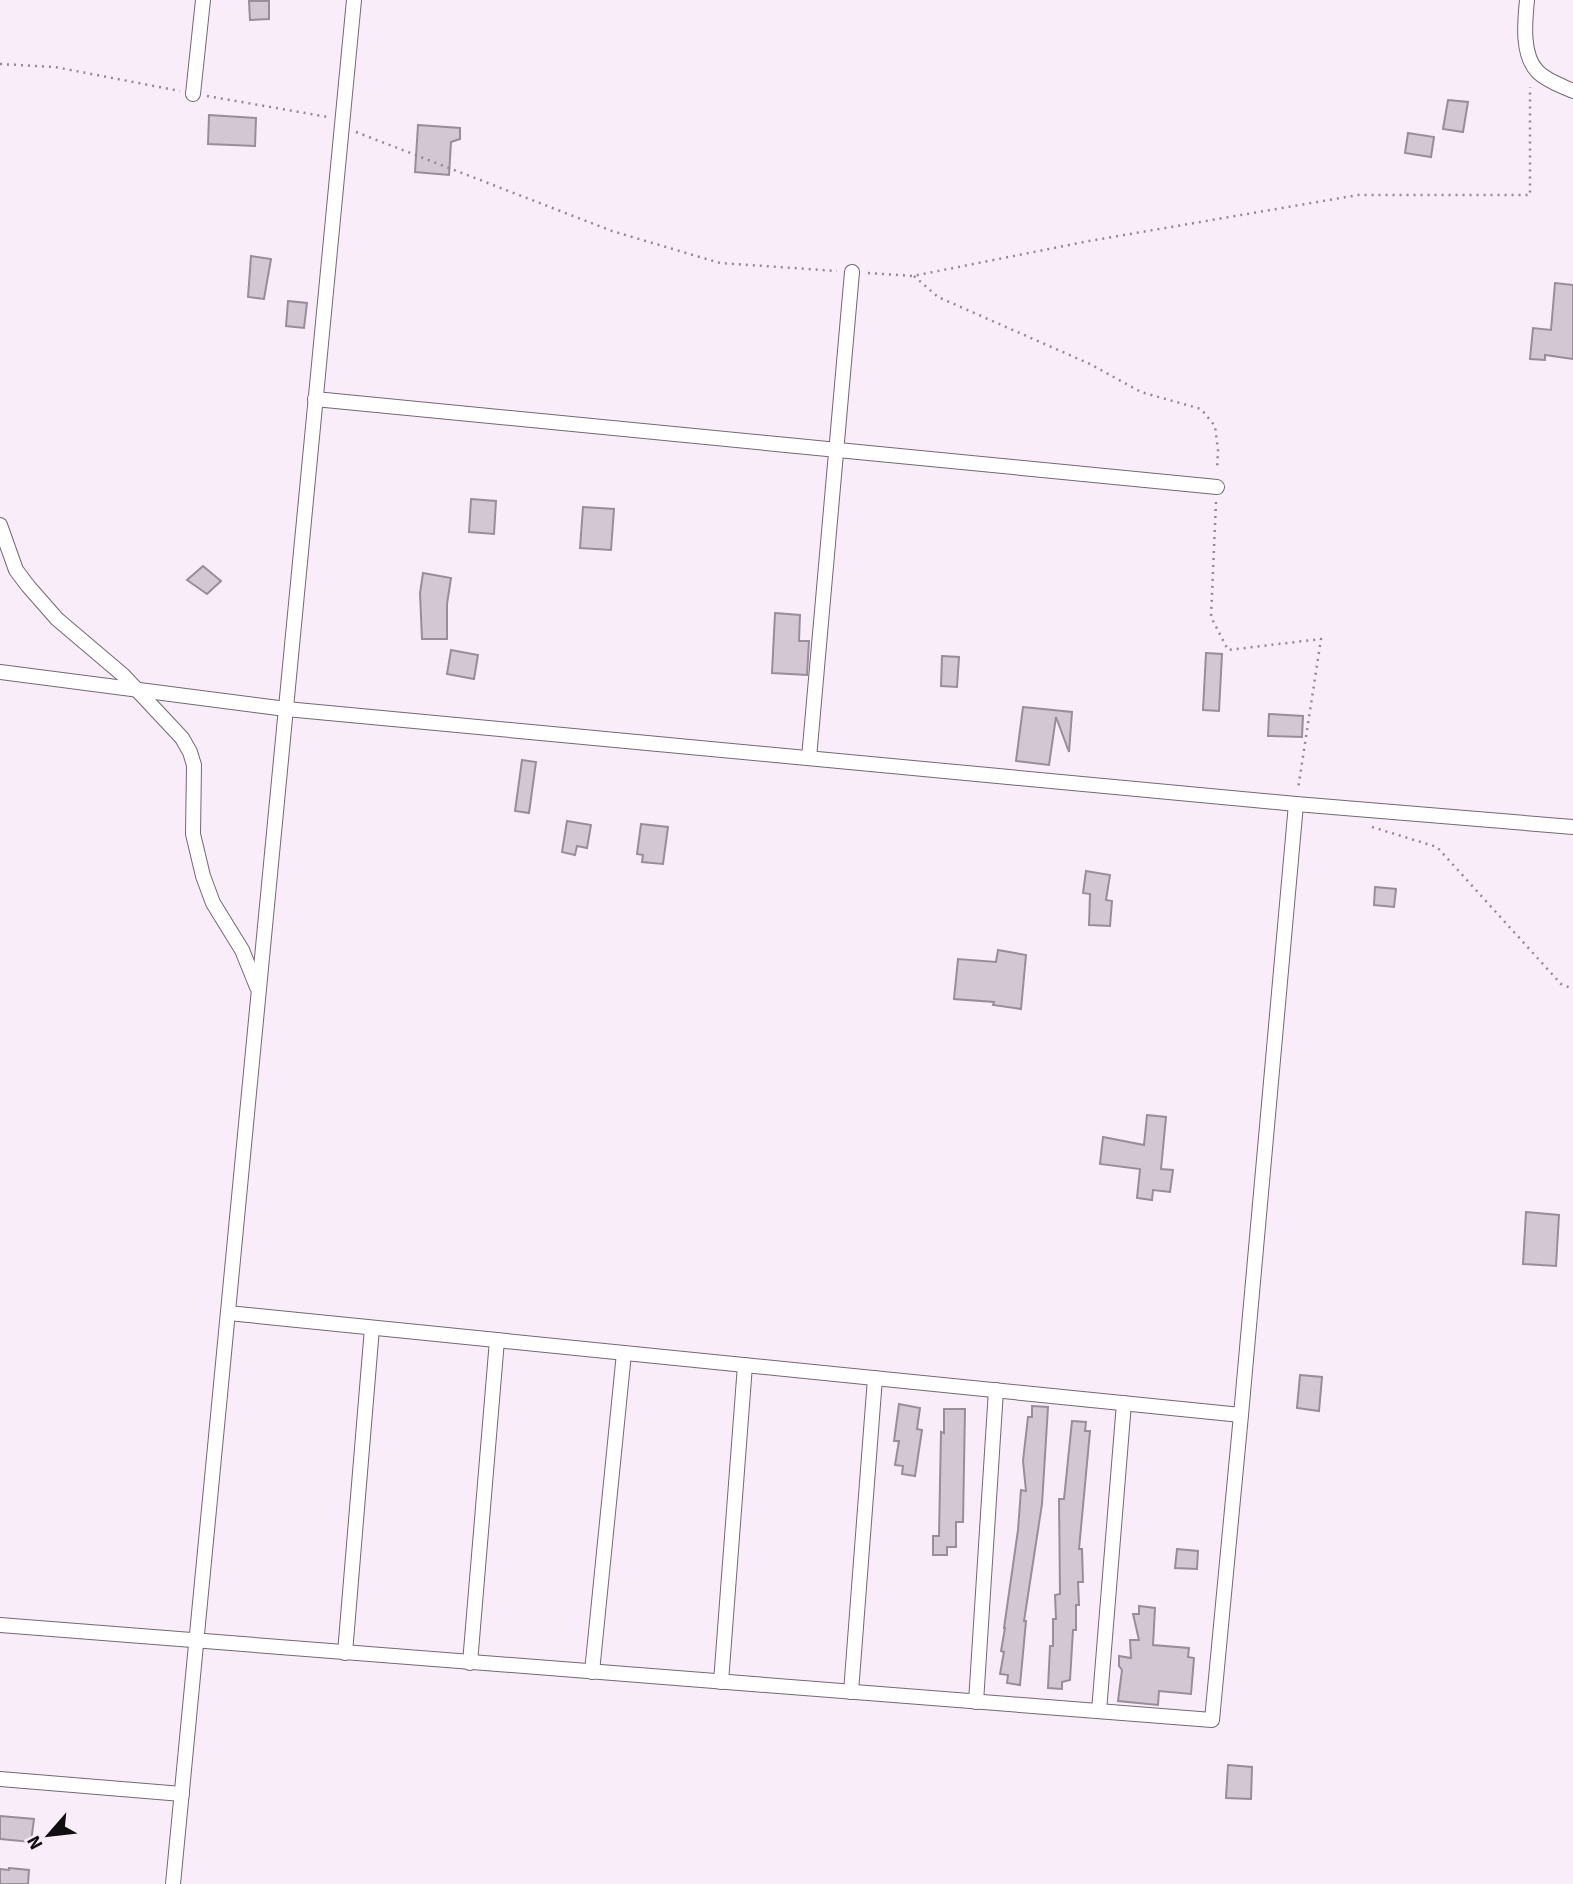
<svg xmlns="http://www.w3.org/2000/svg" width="1573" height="1884" font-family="'Source Sans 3',sans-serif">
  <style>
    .building { fill: #d4c7d4; stroke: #998d99; stroke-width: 2 }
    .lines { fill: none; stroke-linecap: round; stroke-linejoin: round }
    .street-casing { stroke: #736873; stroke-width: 16 }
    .path { stroke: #928992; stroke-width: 2.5; stroke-dasharray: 2 5; stroke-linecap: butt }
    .street { stroke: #fff; stroke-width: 14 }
  </style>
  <rect width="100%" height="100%" fill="#faedfa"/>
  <g class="building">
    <path d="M249 1H269V19L250 20Z"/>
    <path d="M1448 100 1468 102 1463 132 1443 129Z"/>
    <path d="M209 115 256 118 255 146 208 144Z"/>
    <path d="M418 125 460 128V139L451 142 449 175 415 172Z"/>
    <path d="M1408 133 1434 137 1431 157 1405 153Z"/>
    <path d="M251 256 271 259 264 299 248 297Z"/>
    <path d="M1555 283 1573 285V359L1545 355V360L1530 359 1533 328 1551 330Z"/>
    <path d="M288 301 307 303 304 328 286 326Z"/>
    <path d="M471 499 496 501 494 534 469 532Z"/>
    <path d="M583 507 614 509 611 550 580 548Z"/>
    <path d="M203 566 221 581 207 594 187 580Z"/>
    <path d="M423 573 451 578 447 604V639H422L420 593Z"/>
    <path d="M775 613 800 615 799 641H809L807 675 772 673Z"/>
    <path d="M451 650 478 655 474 679 447 674Z"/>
    <path d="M1206 653 1222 654 1219 711 1203 710Z"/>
    <path d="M942 656 959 657 957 687 941 686Z"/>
    <path d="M1023 707 1072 712 1069 752 1056 717 1049 765 1016 761Z"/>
    <path d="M1269 714 1303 716 1302 737 1268 736Z"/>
    <path d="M522 760 536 762 529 813 515 811Z"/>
    <path d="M567 821 591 825 587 848 577 846 575 855 562 852Z"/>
    <path d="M641 824 668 827 663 864 642 862 643 855 637 854Z"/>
    <path d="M1086 871 1110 875 1106 900 1112 901 1110 926 1089 925 1090 894 1083 893Z"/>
    <path d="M1375 887 1396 889 1394 907 1374 905Z"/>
    <path d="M998 950 1026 955 1021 1009 993 1005 994 1002 954 999 958 959 996 962Z"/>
    <path d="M1147 1115 1166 1117 1161 1169 1173 1170 1170 1192 1153 1190 1152 1200 1137 1198 1140 1169 1100 1164 1103 1137 1144 1145Z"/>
    <path d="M1526 1212 1559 1215 1556 1266 1523 1264Z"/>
    <path d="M1300 1375 1322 1377 1319 1411 1297 1408Z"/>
    <path d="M899 1404 920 1408 917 1429 922 1430 915 1476 902 1474 903 1466 895 1465 899 1441H894Z"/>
    <path d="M1032 1406 1048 1407 1042 1504 1024 1621H1026L1020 1685 1007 1683 1008 1675 1000 1674 1004 1652 1001 1651 1005 1628H1004L1018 1530 1021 1490 1026 1491 1023 1461 1028 1417H1032Z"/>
    <path d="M944 1409H965L963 1522H956V1547H947V1555H933V1536H939L941 1432 944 1433Z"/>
    <path d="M1072 1421 1086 1422 1085 1431H1090L1079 1549H1082L1083 1582H1078L1079 1605H1076V1630H1073L1070 1680 1062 1682V1689L1048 1688 1050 1646H1053V1619H1056L1055 1595 1060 1594 1059 1499H1064Z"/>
    <path d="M1177 1549 1198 1551 1197 1569 1175 1568Z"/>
    <path d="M1139 1606 1155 1608 1153 1645 1189 1648 1188 1657 1194 1658 1191 1694 1159 1691 1158 1705 1118 1701 1122 1670 1119 1666V1656L1131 1658 1130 1640H1139L1133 1614H1139Z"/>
    <path d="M1228 1765 1252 1767 1251 1799 1226 1798Z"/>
    <path d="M0 1816 34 1819 31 1842 0 1839Z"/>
    <path d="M9 1868 29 1870 28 1884H0V1869L9 1870Z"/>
  </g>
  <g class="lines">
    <g class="street-casing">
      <g id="street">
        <path d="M1527 0C1525 21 1521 55 1538 72 1547 81 1562 86 1573 91"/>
        <path d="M193 94 203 0"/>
        <path d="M315 399 1217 487"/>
        <path d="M0 525 16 570 28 586 57 619 123 675 182 738 190 752 194 765 193 834 203 876 213 903 242 950 257 987"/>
        <path d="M0 672 286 709 1296 804 1573 827"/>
        <path d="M809 758 852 272"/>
        <path d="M228 1313 1241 1415"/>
        <path d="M0 1625 1212 1720 1241 1415 1296 804"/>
        <path d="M345 1653 372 1328"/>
        <path d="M470 1663 497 1340"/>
        <path d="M592 1672 624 1353"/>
        <path d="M721 1682 745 1365"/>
        <path d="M851 1692 875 1378"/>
        <path d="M976 1702 996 1390"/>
        <path d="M1099 1711 1124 1403"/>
        <path d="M0 1779 182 1794"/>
        <path d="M173 1884 354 0"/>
      </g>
    </g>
    <g class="path">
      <path d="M0 64 55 67 180 91"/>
      <path d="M207 96 328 117"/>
      <path d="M356 132 612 231 720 263 837 271"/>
      <path d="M868 273 913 276 1089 241 1358 195H1530V87"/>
      <path d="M914 276 938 297 1090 364 1141 392 1201 409 1215 426 1218 450 1217 470"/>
      <path d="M1216 502 1211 617 1228 650 1321 639 1298 789"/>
      <path d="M1372 827 1437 847 1561 984 1573 989"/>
    </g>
    <use href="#street" class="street"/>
  </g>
  <g transform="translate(49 1835) rotate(242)" stroke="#faedfa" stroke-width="5" paint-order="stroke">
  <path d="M0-5L12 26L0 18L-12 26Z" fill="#110d11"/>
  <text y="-10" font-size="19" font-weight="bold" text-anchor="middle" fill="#110d11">N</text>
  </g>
</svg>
